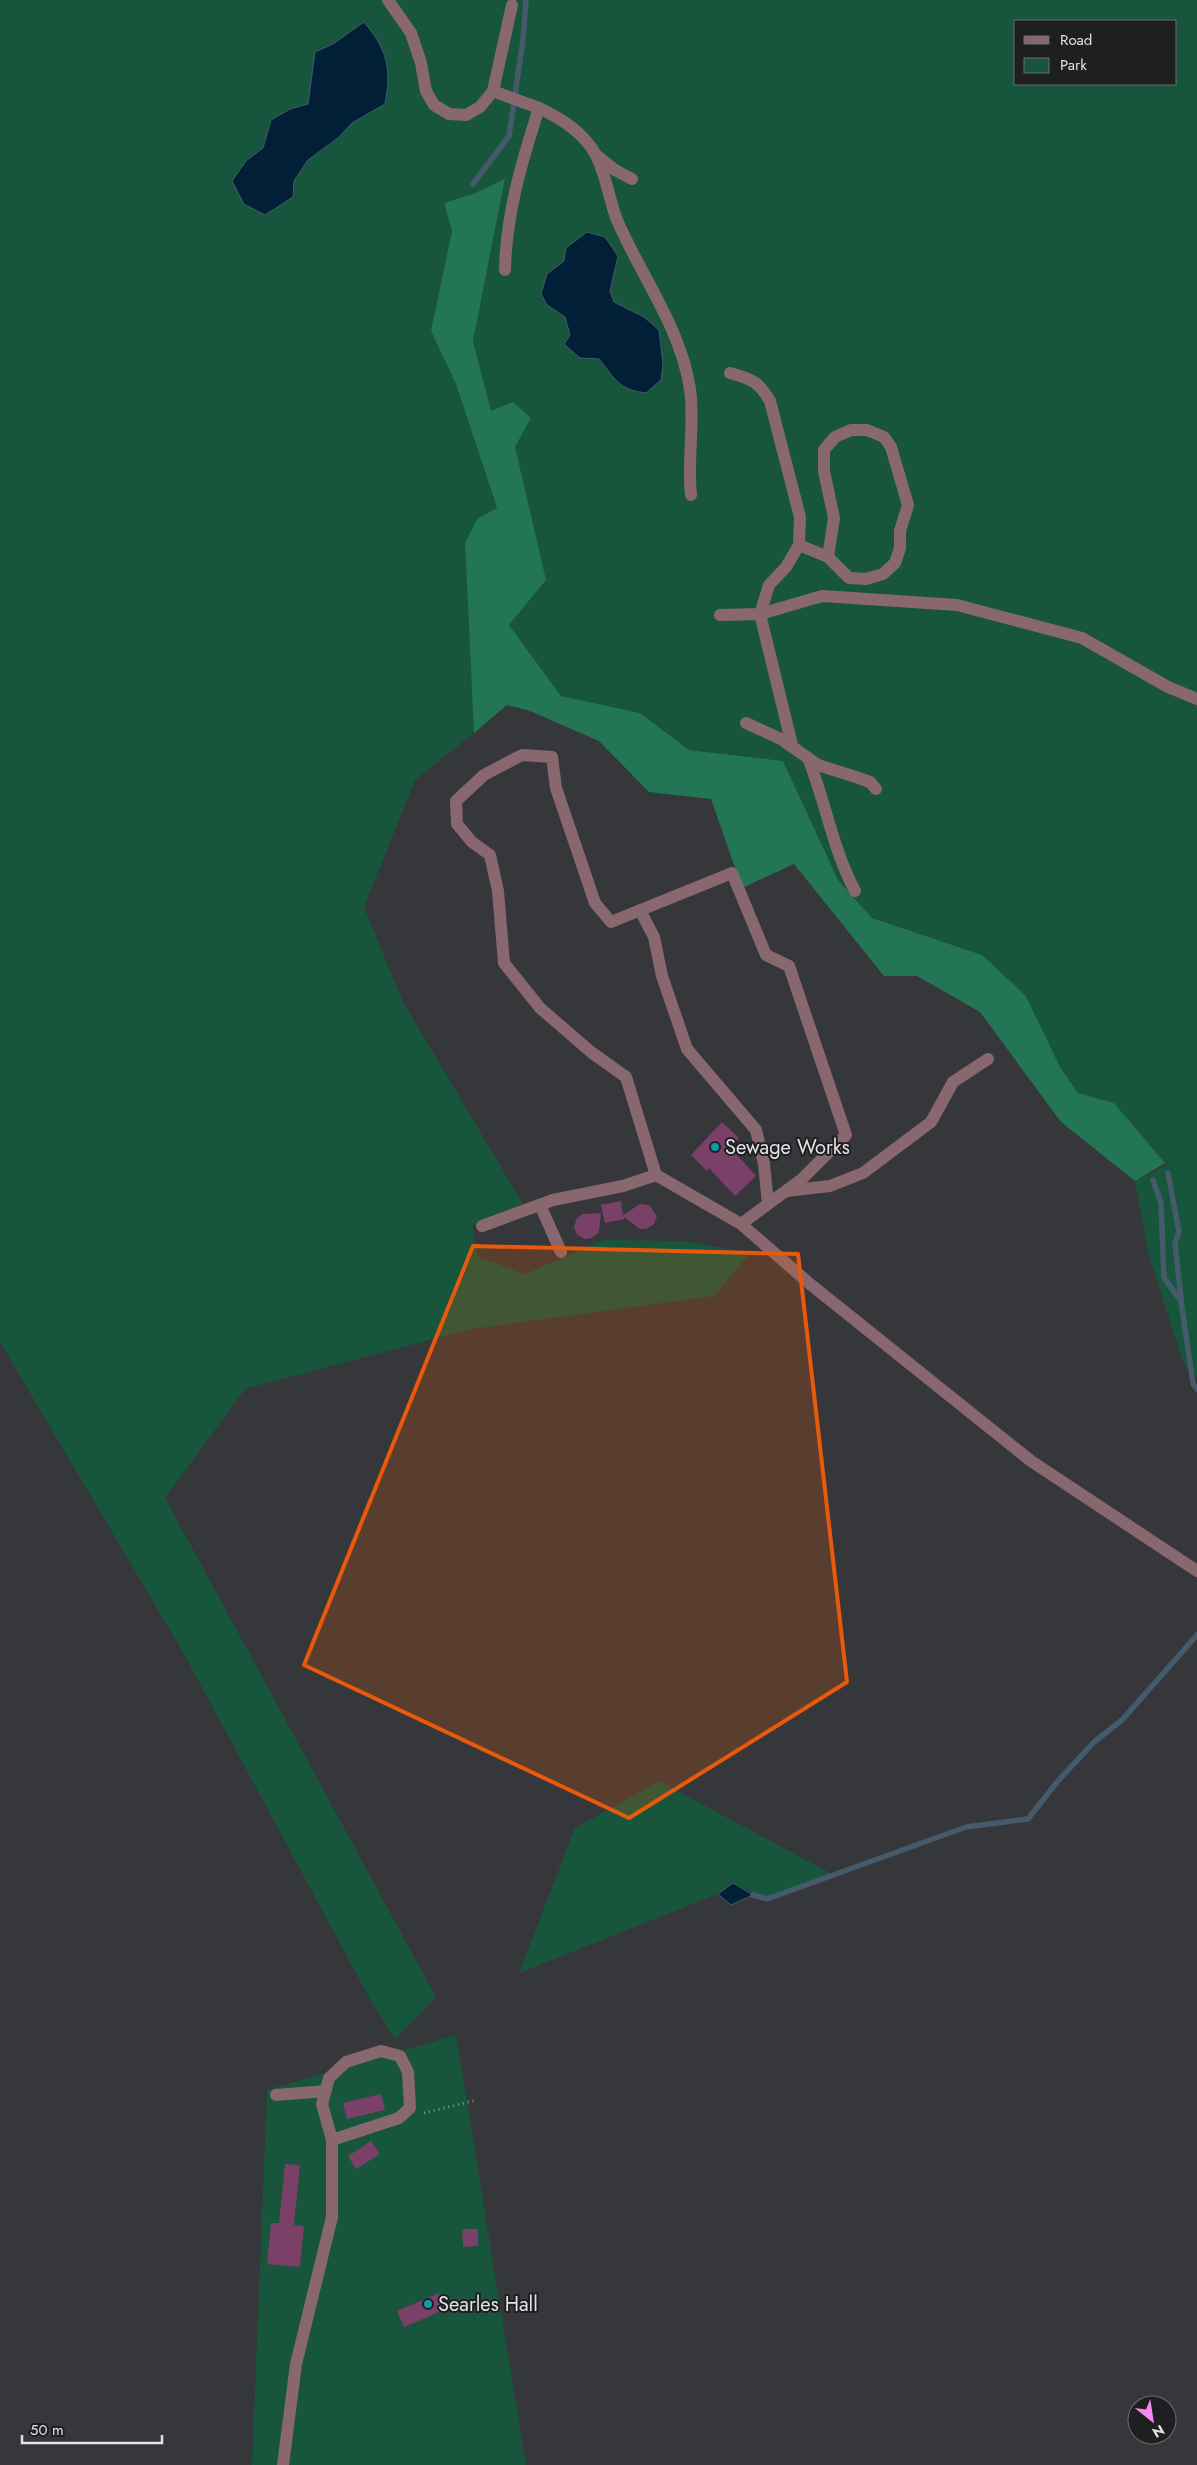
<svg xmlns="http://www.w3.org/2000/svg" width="1197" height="2465" font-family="Jost,sans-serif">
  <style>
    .green { fill: #18553d; fill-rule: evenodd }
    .forest { fill: #227655 }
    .water { fill: #012037; stroke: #455a6b }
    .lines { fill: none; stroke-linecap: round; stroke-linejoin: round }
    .stream { stroke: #455a6b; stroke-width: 5.5 }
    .building { fill: #7a4067 }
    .path { stroke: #909093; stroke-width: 3; stroke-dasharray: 1 4; stroke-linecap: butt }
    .minor { stroke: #88676e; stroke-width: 12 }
    .marked { fill: #e8590c; fill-opacity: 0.2; stroke: #e8590c; stroke-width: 4; stroke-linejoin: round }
    .culture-dot { fill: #0f9aa8; stroke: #1e1f20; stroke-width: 2 }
    .labels { text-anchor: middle; stroke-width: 4; stroke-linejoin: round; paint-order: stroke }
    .poi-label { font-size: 20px; fill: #e3e3e5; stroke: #1e1f20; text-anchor: start }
  </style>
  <rect width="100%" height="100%" fill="#36373a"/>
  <g class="green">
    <path d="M0 0H1197V1378L1184 1364 1149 1256 1135 1181 1167 1165 1114 1103 1078 1093 1060 1067 1026 996 982 955 872 918 838 880 783 761 689 750 640 713 561 696 509 625 546 580 513 452 531 418 491 411 473 341 505 180 473 194 444 203 452 231 431 331 456 384 497 509 465 543 474 733 415 780 364 907 403 1002 523 1204 472 1226 478 1257 525 1274 604 1240 686 1241 750 1253 714 1296 472 1329 245 1389 165 1498 436 1997 395 2040 370 1999 184 1654 0 1342ZM1016 21H1176V84H1016Z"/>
    <path d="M659 1781 834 1875 767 1899 733 1883 718 1894 519 1973 575 1828Z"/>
    <path d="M456 2035 526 2465H252L267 2090Z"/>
  </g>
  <path class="forest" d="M505 179 473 341 491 411 513 402 531 418 515 447 546 580 509 625 561 696 640 713 689 750 783 761 838 880 872 918 982 955 1026 996 1060 1067 1078 1093 1114 1103 1165 1163 1135 1181 1061 1122 980 1012 917 976H884L794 864 742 888 711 799 649 792 599 741 530 711 507 705 474 733 465 543 477 519 497 508 456 384 431 331 452 231 444 203 473 194Z"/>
  <g class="water">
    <path d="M364 22C387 49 392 69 385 104L352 123 338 138 308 160 294 181 293 197 265 215 244 204 232 181 246 161 263 148 271 120 290 109 308 104 315 52 333 44Z"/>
    <path d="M587 232 605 237 618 256 610 291 614 302 644 317 659 330 663 364 661 380 646 393C619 390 615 379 599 359L580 358 564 344 570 335 565 317 547 305 541 294 547 274 564 261 566 248Z"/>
    <path d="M733 1883 753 1895 731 1905 718 1894Z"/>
  </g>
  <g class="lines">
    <g class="stream">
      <path d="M473 184 509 136 523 40 526 0"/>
      <path d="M1168 1173 1179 1232 1175 1243 1181 1299"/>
      <path d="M1153 1180 1161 1203 1164 1278 1181 1301 1193 1384 1197 1389"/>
      <path d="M753 1895 767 1899 966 1827 1028 1819 1057 1782 1094 1742 1122 1720 1197 1635"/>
    </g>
  </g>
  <g class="building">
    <path d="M722 1122 739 1138 730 1147 756 1176 735 1196 709 1168 707 1171 691 1155Z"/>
    <path d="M621 1201 623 1215 640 1204 649 1205 657 1216 654 1224 646 1229H640L624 1217V1219L605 1223 601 1205Z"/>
    <path d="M601 1213 599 1232 592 1238 585 1239 577 1235 574 1227 577 1218 583 1214Z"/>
    <path d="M381 2094 385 2110 347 2119 343 2103Z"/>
    <path d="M371 2141 380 2154 356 2169 348 2156Z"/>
    <path d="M285 2164 300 2165 294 2225 304 2226 300 2267 267 2264 271 2223H279Z"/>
    <path d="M462 2229H478V2246L463 2247Z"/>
    <path d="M439 2293 446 2309 404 2327 397 2311Z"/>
  </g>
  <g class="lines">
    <path class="path" d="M424 2113 477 2100"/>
    <g class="minor">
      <path d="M388 0 411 33 421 63 426 91 434 105 449 114 466 115 480 107 493 91"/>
      <path d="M512 5 493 91 539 108"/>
      <path d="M596 155 615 170 632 179"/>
      <path d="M505 270C506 214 522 161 539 108 562 119 583 132 596 155 606 175 609 199 617 220 641 276 681 328 690 389 695 425 687 460 691 495"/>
      <path d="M730 373C752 379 759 382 770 401L800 517 799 545 786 567 769 585 760 614 792 745"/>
      <path d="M799 545 828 557 849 578 866 579 883 574 895 563 900 548V531L908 505 891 447 884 437 867 430H851L835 437 824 450V471L834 518 828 557"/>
      <path d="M720 615 760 614 822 596 957 605 1082 638 1168 687 1197 699"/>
      <path d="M746 723 781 739 818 765 859 778 870 782 876 789"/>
      <path d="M808 758C826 803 832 847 855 891"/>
      <path d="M640 910 654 937 662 976 687 1049 756 1130 764 1164 768 1204"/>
      <path d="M786 1191 830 1186 863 1173 931 1122 953 1082 988 1059"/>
      <path d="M540 1205 561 1252"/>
      <path d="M741 1224 802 1179 846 1135 789 966 766 955 732 873 611 922 595 903 556 788 552 757 522 755 484 775 456 801 457 824 472 842 490 855 498 891 504 963 540 1008 591 1052 626 1077 656 1175 741 1224 810 1284 1031 1461 1197 1571"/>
      <path d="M482 1226 553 1200 623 1186 656 1175"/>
      <path d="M276 2095 326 2091"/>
      <path d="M283 2465 296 2364 332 2217V2140L322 2104 329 2078 346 2062 381 2051 400 2056 408 2072 410 2108 399 2118 332 2140"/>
    </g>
  </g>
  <path class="marked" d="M473 1246 798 1254 847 1682 629 1818 304 1665Z"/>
  <g class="culture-dot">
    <circle cx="715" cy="1147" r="5"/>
    <circle cx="428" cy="2304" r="5"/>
  </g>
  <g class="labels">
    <g class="poi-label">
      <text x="725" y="1154">Sewage Works</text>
      <text x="438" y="2311">Searles Hall</text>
    </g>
  </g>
  <rect x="1014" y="20" width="162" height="65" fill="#1e1f20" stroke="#6d6d6f"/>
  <rect x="1024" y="36" width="25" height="8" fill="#88676e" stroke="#6d6d6f"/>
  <text x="1060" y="45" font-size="15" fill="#e3e3e5">Road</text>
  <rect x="1024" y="58" width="25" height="15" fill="#18553d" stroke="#6d6d6f"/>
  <text x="1060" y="70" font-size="15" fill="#e3e3e5">Park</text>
  <g transform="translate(1152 2420) rotate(150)"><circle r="24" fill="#1e1f20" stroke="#6d6d6f"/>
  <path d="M0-4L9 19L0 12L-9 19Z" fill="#f489f0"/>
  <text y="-8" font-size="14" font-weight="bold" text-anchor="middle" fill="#e3e3e5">N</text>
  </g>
  <path d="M22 2435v8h140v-8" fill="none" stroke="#e3e3e5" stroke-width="2.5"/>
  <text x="30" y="2435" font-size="15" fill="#e3e3e5" stroke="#1e1f20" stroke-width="4" paint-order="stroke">50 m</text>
</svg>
